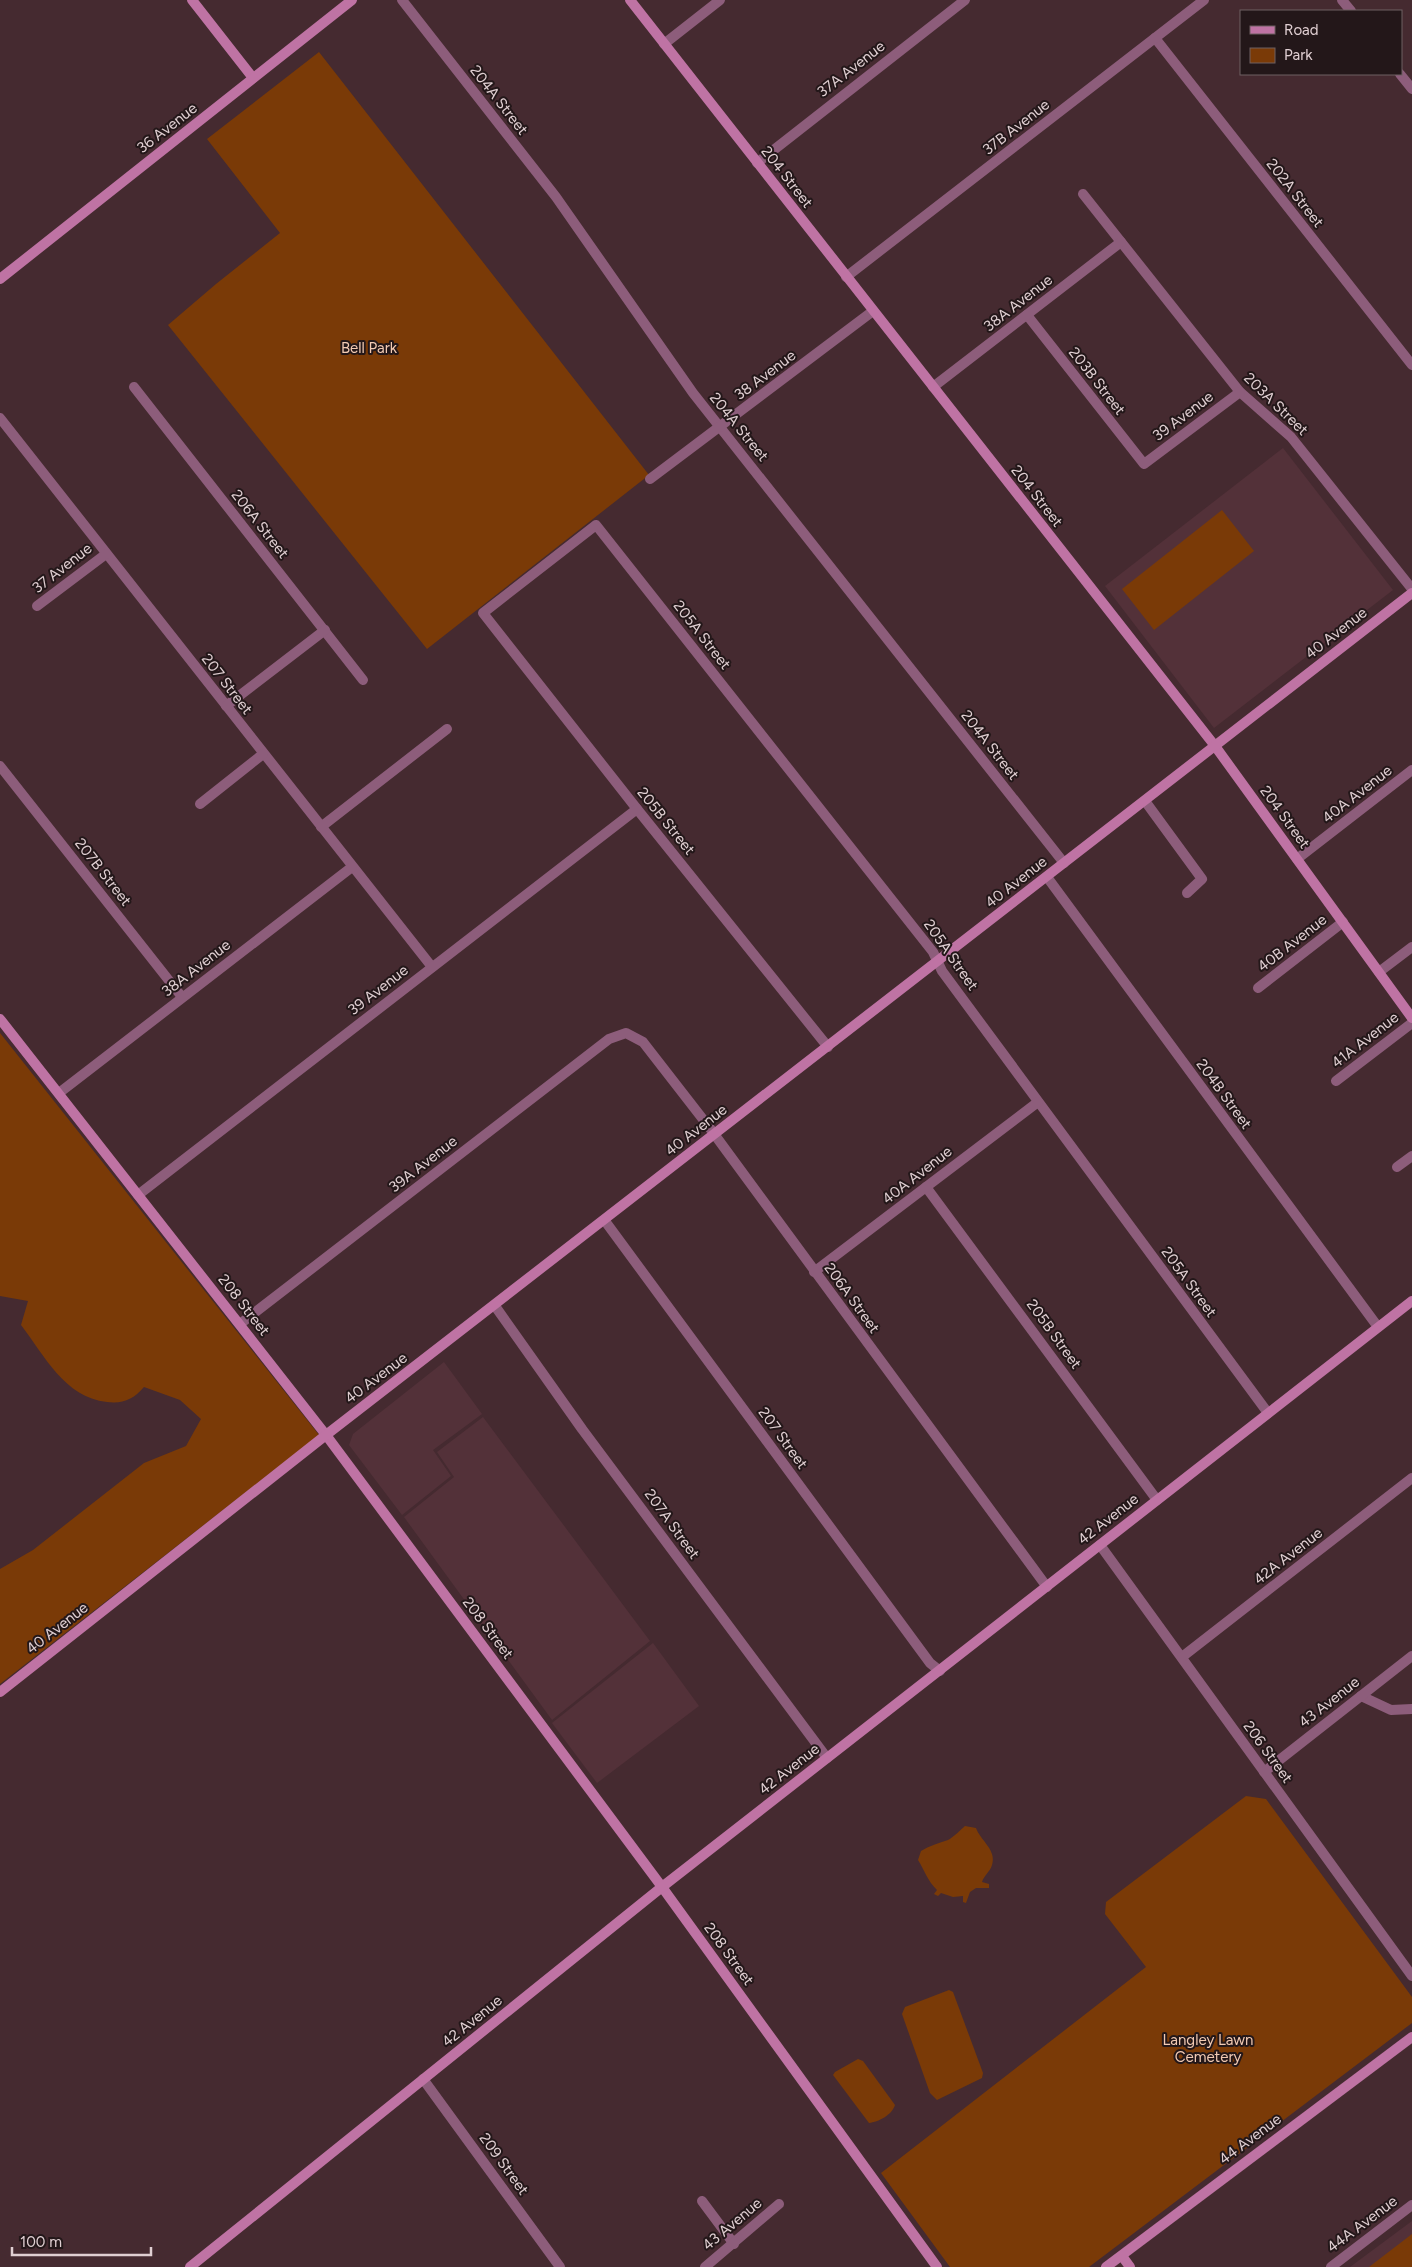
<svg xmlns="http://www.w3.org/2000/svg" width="1412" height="2267" font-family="Figtree,sans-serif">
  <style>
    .built { fill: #533139 }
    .green { fill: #7a3a07 }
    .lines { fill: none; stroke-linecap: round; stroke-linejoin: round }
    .street { stroke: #8d5d7b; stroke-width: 10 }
    .secondary { stroke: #bf73a4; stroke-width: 10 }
    .labels { text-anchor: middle; stroke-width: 4; stroke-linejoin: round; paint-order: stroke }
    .street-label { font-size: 15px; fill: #e0cfd2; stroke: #231719 }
    .park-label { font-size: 15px; fill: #f2cab3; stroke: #231719 }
  </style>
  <rect width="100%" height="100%" fill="#452a30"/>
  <g class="built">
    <path d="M1283 448 1393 590 1214 728 1105 586Z"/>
    <path d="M444 1362 482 1414 433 1450 451 1476 402 1515 349 1445 353 1434Z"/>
    <path d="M483 1417 650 1641 552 1720 404 1517 454 1477 437 1452Z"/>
    <path d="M653 1643 699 1706 597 1783 552 1723Z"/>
    <path d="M1412 2221V2267H1350Z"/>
  </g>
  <g class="green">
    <path d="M319 52 649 475 427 649 168 325 216 284 280 233 207 139Z"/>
    <path d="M1222 510 1254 551 1154 630 1122 589Z"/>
    <path d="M0 1033 319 1435 0 1684V1569L33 1550 144 1463 186 1446 201 1419 180 1400 144 1387C134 1399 123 1404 107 1402 64 1397 45 1356 21 1325L28 1301 0 1296Z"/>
    <path d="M1246 1796 1266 1799 1412 1997V2023L1089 2267H950L881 2173 1146 1967 1105 1914 1106 1902Z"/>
    <path d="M965 1826 976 1828C980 1840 997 1850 992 1865 990 1872 984 1875 982 1882L989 1884V1888H976L970 1892 966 1903 963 1902V1896L953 1897 941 1893 938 1896 934 1894 937 1890C927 1880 925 1871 918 1860L921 1851C929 1846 939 1843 948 1840 954 1837 960 1830 965 1826Z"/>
    <path d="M949 1990 953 1992 983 2073 982 2078 937 2100 930 2093 902 2014 905 2007Z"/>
    <path d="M858 2059 863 2061 895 2105C892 2115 878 2122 869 2123L833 2075 835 2072Z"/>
    <path d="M1412 2234V2267H1369Z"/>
  </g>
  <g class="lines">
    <g class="street">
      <path d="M402 0 556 197 693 393 1064 863"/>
      <path d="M1342 0 1351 11"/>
      <path d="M1155 38 1412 365"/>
      <path d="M664 44 720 0"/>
      <path d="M1400 74 1412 89"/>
      <path d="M757 163 965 0"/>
      <path d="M1083 194 1240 392 1291 437 1412 589"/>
      <path d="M846 277 1204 0"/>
      <path d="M1027 315 1144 464 1240 392"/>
      <path d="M134 387 363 680"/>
      <path d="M933 387 1121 242"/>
      <path d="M0 418 432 967"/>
      <path d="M650 479 873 311"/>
      <path d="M37 606 106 554"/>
      <path d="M226 706 325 630"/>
      <path d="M0 766 182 997"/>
      <path d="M1145 801 1202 879 1187 893"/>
      <path d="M200 804 263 754"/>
      <path d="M321 827 447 729"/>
      <path d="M1297 859 1412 770"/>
      <path d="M1047 877 1378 1327"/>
      <path d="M1379 972 1412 947"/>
      <path d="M1258 988 1343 922"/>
      <path d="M828 1047 637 809 483 613 596 525 933 952 942 971 1268 1413"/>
      <path d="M1336 1081 1412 1023"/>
      <path d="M59 1093 352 867"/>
      <path d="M1397 1167 1412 1156"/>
      <path d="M926 1187 1157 1500"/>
      <path d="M138 1195 637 809"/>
      <path d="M605 1221 930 1663 940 1671"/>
      <path d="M814 1272 1038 1102"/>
      <path d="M495 1306 582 1429 827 1758"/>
      <path d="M240 1324 609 1039 626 1033 643 1042 709 1127 1047 1587"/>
      <path d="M1100 1545 1412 1976"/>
      <path d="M1182 1657 1412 1478"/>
      <path d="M1361 1696 1391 1710 1412 1709"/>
      <path d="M1264 1772 1412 1656"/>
      <path d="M423 2079 560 2267"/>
      <path d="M702 2201 734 2244"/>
      <path d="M705 2267 779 2204"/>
      <path d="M1331 2267 1412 2205"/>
    </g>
    <g class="secondary">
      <path d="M192 0 253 78"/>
      <path d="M630 0 1215 746 1412 1018"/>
      <path d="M0 279 352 0"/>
      <path d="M0 1019 326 1435 662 1887 937 2267"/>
      <path d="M0 1692 326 1435 1412 593"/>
      <path d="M1122 2256 1130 2267"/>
      <path d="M190 2267 662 1887 1412 1301"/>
      <path d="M1106 2267 1412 2037"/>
    </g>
  </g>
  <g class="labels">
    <g class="street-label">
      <text transform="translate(851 69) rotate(-38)" y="5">37A Avenue</text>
      <text transform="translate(499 100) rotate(52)" y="5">204A Street</text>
      <text transform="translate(1016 127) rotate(-38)" y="5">37B Avenue</text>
      <text transform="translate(167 128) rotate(-38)" y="5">36 Avenue</text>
      <text transform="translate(787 177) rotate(52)" y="5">204 Street</text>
      <text transform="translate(1295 193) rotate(52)" y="5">202A Street</text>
      <text transform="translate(1018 303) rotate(-38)" y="5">38A Avenue</text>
      <text transform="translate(765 375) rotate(-37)" y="5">38 Avenue</text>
      <text transform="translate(1097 381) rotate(52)" y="5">203B Street</text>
      <text transform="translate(1276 404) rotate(44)" y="5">203A Street</text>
      <text transform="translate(1183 416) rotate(-37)" y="5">39 Avenue</text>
      <text transform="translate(739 427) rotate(51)" y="5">204A Street</text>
      <text transform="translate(1037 496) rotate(52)" y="5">204 Street</text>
      <text transform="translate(260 524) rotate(52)" y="5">206A Street</text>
      <text transform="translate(62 568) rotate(-38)" y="5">37 Avenue</text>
      <text transform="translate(1336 633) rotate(-38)" y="5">40 Avenue</text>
      <text transform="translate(702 635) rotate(52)" y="5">205A Street</text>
      <text transform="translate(227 684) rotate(52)" y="5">207 Street</text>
      <text transform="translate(990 745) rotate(52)" y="5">204A Street</text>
      <text transform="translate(1357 794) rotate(-38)" y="5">40A Avenue</text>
      <text transform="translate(1285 817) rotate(54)" y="5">204 Street</text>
      <text transform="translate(666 821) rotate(51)" y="5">205B Street</text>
      <text transform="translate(103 872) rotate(52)" y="5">207B Street</text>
      <text transform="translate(1016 882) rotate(-38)" y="5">40 Avenue</text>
      <text transform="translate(1292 943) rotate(-38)" y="5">40B Avenue</text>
      <text transform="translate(951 955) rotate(55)" y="5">205A Street</text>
      <text transform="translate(196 968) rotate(-38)" y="5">38A Avenue</text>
      <text transform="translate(378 990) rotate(-38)" y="5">39 Avenue</text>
      <text transform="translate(1365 1040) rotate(-38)" y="5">41A Avenue</text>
      <text transform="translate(1224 1094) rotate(54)" y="5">204B Street</text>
      <text transform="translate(696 1130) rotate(-38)" y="5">40 Avenue</text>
      <text transform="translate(423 1164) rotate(-38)" y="5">39A Avenue</text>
      <text transform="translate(917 1175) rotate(-38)" y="5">40A Avenue</text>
      <text transform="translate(1189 1282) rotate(54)" y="5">205A Street</text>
      <text transform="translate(852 1298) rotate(54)" y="5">206A Street</text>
      <text transform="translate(244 1305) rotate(52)" y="5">208 Street</text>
      <text transform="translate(1054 1334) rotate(54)" y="5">205B Street</text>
      <text transform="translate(376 1378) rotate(-37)" y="5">40 Avenue</text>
      <text transform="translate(783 1438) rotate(54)" y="5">207 Street</text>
      <text transform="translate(1108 1519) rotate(-38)" y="5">42 Avenue</text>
      <text transform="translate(672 1524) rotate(54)" y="5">207A Street</text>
      <text transform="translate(1288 1556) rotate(-38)" y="5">42A Avenue</text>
      <text transform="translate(57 1628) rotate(-38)" y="5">40 Avenue</text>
      <text transform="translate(488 1628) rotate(53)" y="5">208 Street</text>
      <text transform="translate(1329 1702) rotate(-38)" y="5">43 Avenue</text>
      <text transform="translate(1268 1752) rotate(54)" y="5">206 Street</text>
      <text transform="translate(789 1769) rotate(-38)" y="5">42 Avenue</text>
      <text transform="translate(729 1954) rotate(54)" y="5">208 Street</text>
      <text transform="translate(472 2021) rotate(-39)" y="5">42 Avenue</text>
      <text transform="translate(1250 2139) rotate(-37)" y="5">44 Avenue</text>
      <text transform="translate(504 2164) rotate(54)" y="5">209 Street</text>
      <text transform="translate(732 2224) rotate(-40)" y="5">43 Avenue</text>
      <text transform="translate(1362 2224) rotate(-37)" y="5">44A Avenue</text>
    </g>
    <g class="park-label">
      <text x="369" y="353">Bell Park</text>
      <text x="1208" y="2045">Langley Lawn<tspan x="1208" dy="17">Cemetery</tspan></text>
    </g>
  </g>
  <rect x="1240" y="10" width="162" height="65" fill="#231719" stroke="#6f6163"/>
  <rect x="1250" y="26" width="25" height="8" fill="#bf73a4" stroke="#6f6163"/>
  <text x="1284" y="35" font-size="15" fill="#e0cfd2">Road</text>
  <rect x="1250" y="48" width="25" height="15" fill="#7a3a07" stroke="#6f6163"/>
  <text x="1284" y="60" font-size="15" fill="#e0cfd2">Park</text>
  <path d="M12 2247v8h139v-8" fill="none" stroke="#e0cfd2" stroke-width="2.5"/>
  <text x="20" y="2247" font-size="15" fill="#e0cfd2" stroke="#231719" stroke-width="4" paint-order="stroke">100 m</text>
</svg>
